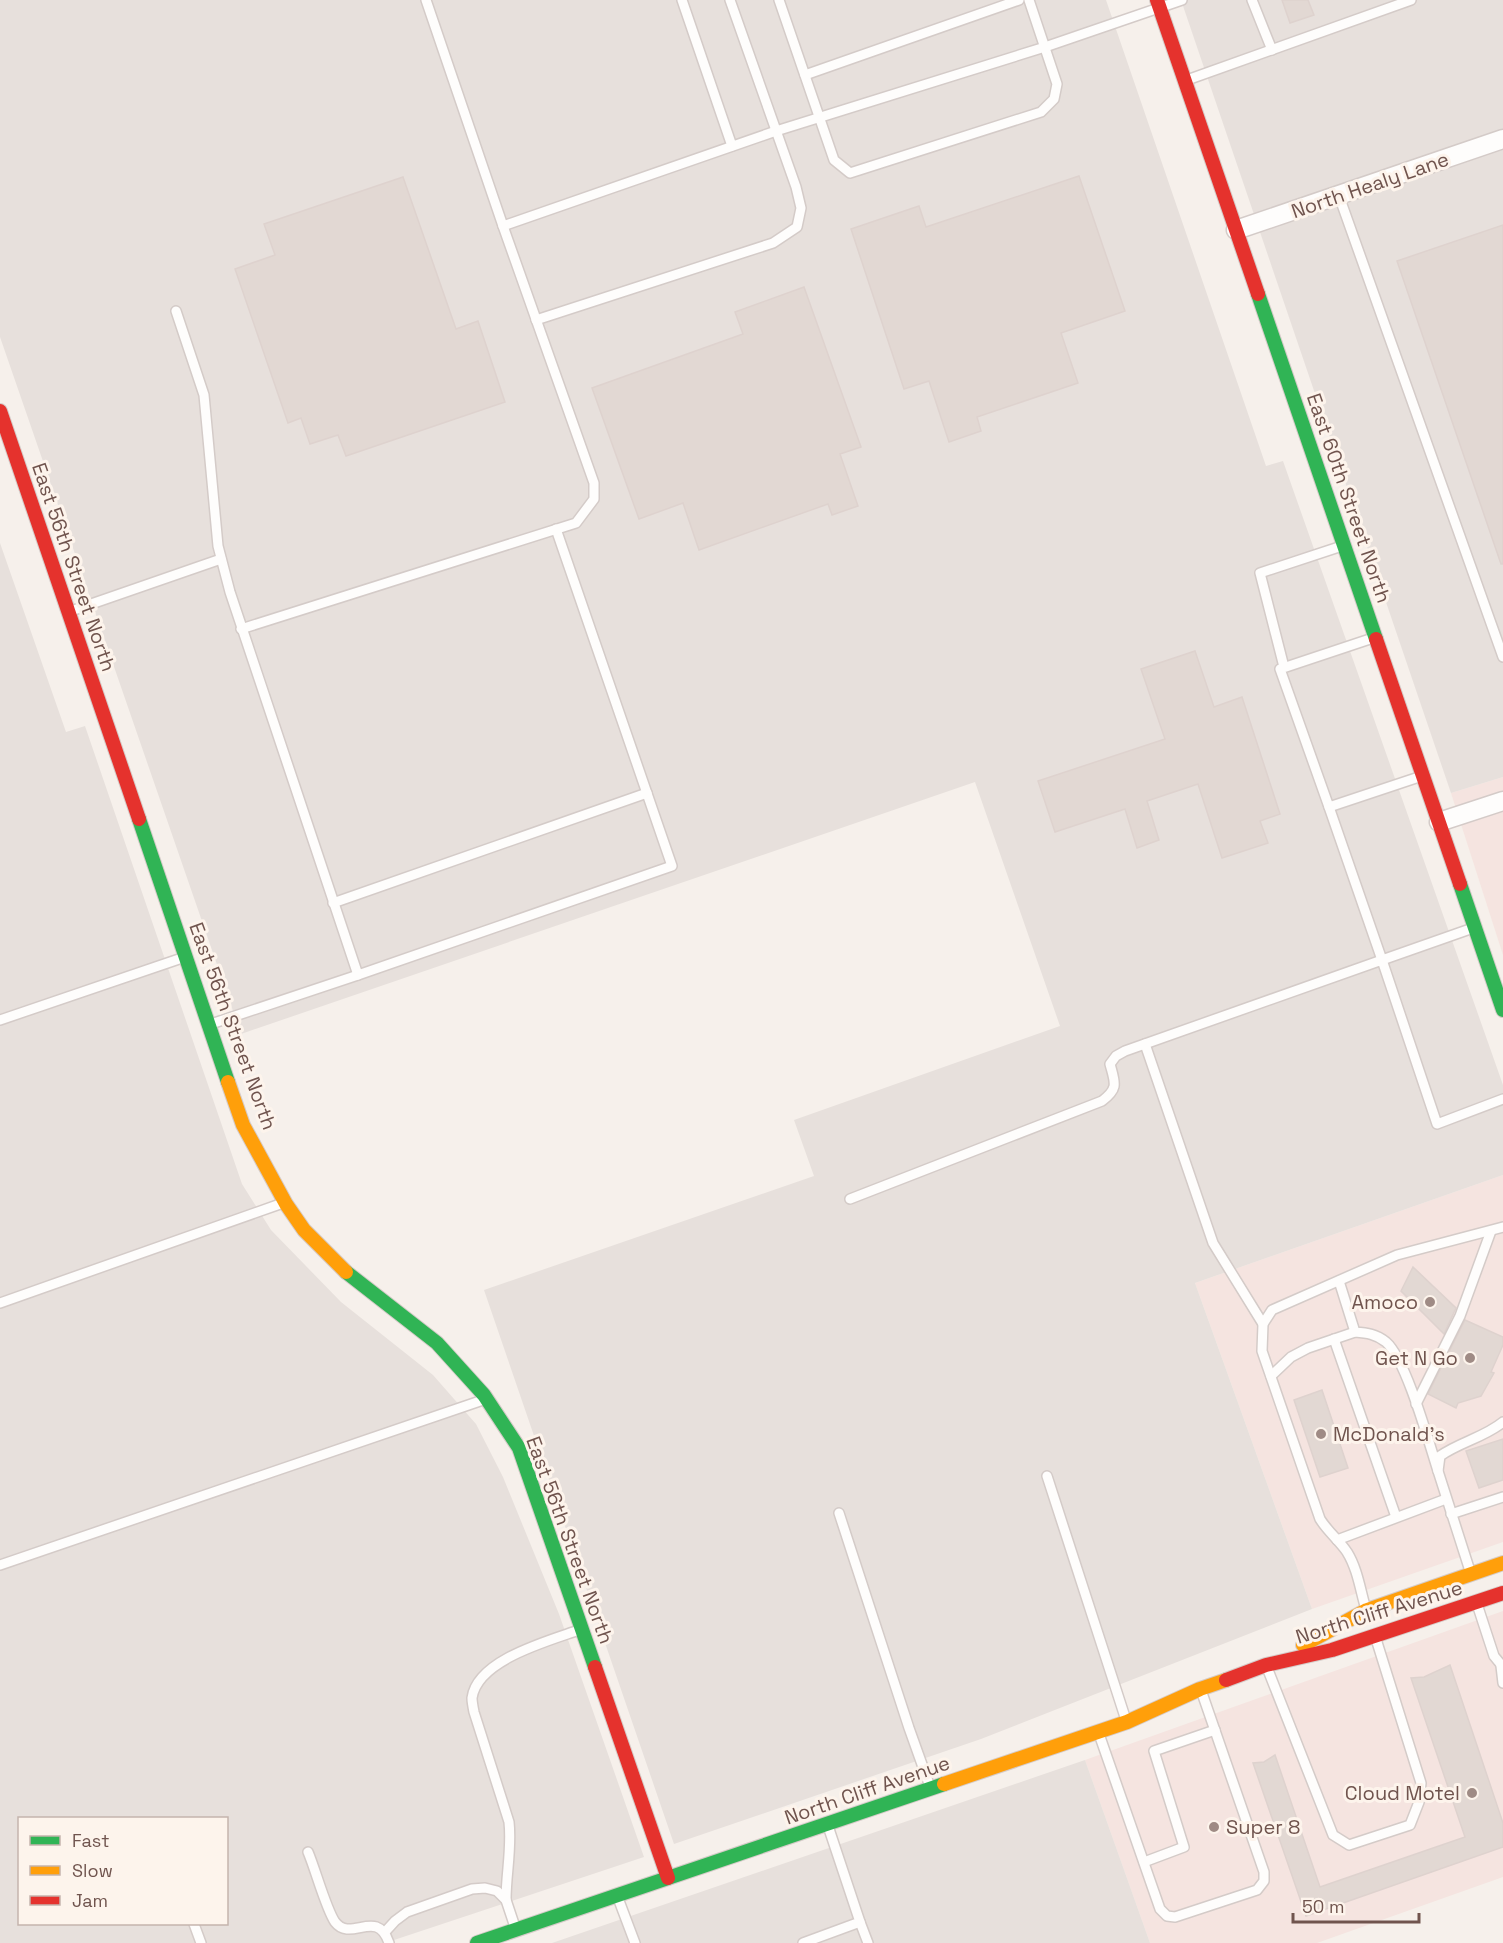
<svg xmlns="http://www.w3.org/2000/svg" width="1503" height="1943" font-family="'Space Grotesk',sans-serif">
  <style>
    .commercial { fill: #f5e4e0 }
    .industrial { fill: #e7e0dc; fill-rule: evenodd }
    .building { fill: #e2d8d3; stroke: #ded2ce; stroke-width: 1.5 }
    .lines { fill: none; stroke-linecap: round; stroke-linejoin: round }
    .lane-casing { stroke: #d4cbc8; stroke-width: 12 }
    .street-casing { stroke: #d4cbc8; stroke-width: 21 }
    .fast-casing { stroke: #d5cbc8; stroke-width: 16 }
    .slow-casing { stroke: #d5cbc8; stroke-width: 16 }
    .jam-casing { stroke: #d5cbc8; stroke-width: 16 }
    .lane { stroke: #fefdfc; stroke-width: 9 }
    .street { stroke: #fefdfc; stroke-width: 18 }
    .fast { stroke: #30b455; stroke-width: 14 }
    .slow { stroke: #ff9f0a; stroke-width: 14 }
    .jam { stroke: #e5322d; stroke-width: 14 }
    .poi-dot { fill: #9f8b85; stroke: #fdf4ec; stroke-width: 2 }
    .labels { text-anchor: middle; stroke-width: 6; stroke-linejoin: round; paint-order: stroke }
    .street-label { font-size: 20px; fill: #70544e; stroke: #fdf4ec }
    .poi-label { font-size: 20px; fill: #70544e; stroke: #fdf4ec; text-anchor: end }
  </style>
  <rect width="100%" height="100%" fill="#f6f0eb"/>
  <g class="commercial">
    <path d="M1503 777V955L1451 793Z"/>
    <path d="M1503 1175V1542L1312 1609 1195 1283Z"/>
    <path d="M1503 1611V1877L1317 1943H1150L1085 1760Z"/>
  </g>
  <g class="industrial">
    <path d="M0 0H1106L1266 466 1283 461 1503 1085V1175L1195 1283 1312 1609 981 1739 674 1844 484 1290 814 1176 794 1120 1060 1026 975 782 241 1034 0 337Z"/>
    <path d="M1181 0H1503V777L1451 793Z"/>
    <path d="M0 543 66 732 85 726 242 1184 271 1230 341 1302 433 1375 476 1424 503 1477 559 1614 644 1857 385 1943H0ZM20 1818H226V1924H20Z"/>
    <path d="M1085 1760 1150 1943H552Z"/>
  </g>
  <g class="building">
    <path d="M1282 0H1308L1314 15 1290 23Z"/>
    <path d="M1079 176 1125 311 1061 333 1078 383 977 417 981 431 949 442 929 381 904 389 851 229 919 206 926 227Z"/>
    <path d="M403 177 456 329 478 321 505 402 346 456 338 435 310 444 301 418 288 423 235 269 275 255 264 224Z"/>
    <path d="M1503 225V564H1501L1397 261Z"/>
    <path d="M804 287 861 447 840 454 858 506 832 515 828 504 699 550 683 503 639 519 592 388 743 334 735 312Z"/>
    <path d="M1195 651 1214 707 1242 697 1280 814 1260 821 1268 843 1222 858 1198 784 1147 801 1159 840 1137 848 1125 809 1055 832 1038 781 1165 739 1141 669Z"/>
    <path d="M1413 1267 1456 1308 1444 1334 1401 1291Z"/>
    <path d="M1465 1320 1503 1337V1345L1491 1372 1494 1373 1481 1396 1458 1403 1456 1408 1428 1394Z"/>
    <path d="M1322 1390 1348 1468 1320 1477 1294 1400Z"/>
    <path d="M1503 1439V1480L1479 1488 1466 1451Z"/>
    <path d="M1450 1665 1503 1823V1847L1306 1916 1253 1763 1264 1762 1275 1755 1320 1887 1465 1837 1411 1678 1424 1677Z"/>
  </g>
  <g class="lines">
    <g class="lane-casing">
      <g id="lane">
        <path d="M682 0 732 146"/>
        <path d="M779 0 834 160 850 173 1041 112 1054 99 1057 84 1029 0"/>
        <path d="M1252 0 1272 50"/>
        <path d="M805 75 1019 0"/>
        <path d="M1187 80 1411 0"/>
        <path d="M1339 196 1503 657"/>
        <path d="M503 226 776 131 1045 47 1182 0"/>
        <path d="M176 311 204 395 218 546 230 592 358 975"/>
        <path d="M536 320 773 243 797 227 801 208 796 187 730 0"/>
        <path d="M71 611 221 559"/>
        <path d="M241 629 576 523 594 499V483L503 226 426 0"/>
        <path d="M1373 638 1280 669 1329 807 1422 776"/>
        <path d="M1284 667 1260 573 1342 546"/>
        <path d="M1329 807 1382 960 1473 928"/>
        <path d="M333 903 647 793"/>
        <path d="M0 1020 182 958"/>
        <path d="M211 1024 358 975 672 866 556 529"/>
        <path d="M1145 1044 1213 1243 1263 1324"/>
        <path d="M850 1199 1102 1101C1119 1088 1115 1083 1110 1064L1116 1056 1125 1051 1382 960 1437 1124 1503 1099"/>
        <path d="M1339 1281 1355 1332C1367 1333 1376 1334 1386 1342 1406 1359 1429 1443 1438 1471"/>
        <path d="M0 1303 283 1203"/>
        <path d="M1334 1339 1396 1517"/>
        <path d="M1271 1376 1291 1357 1308 1348 1355 1332"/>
        <path d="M1416 1404 1460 1316 1491 1231"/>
        <path d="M1047 1476 1125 1717"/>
        <path d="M839 1513 909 1728 929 1784"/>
        <path d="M1451 1514 1503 1497"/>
        <path d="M1337 1540 1446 1499"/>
        <path d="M0 1565 483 1400"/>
        <path d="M1470 1571 1438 1471 1440 1456C1460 1442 1485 1437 1503 1422"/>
        <path d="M1477 1604 1494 1656 1503 1667"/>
        <path d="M1365 1606C1360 1588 1357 1568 1347 1552 1339 1540 1328 1532 1320 1519L1262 1351 1263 1324 1272 1310 1397 1255 1503 1227"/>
        <path d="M1501 1666 1503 1683"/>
        <path d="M1268 1670 1333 1835 1349 1845 1410 1825 1419 1802 1421 1783 1376 1639"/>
        <path d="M1099 1734 1160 1909 1167 1916 1175 1917 1257 1890 1264 1881V1872L1202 1693"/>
        <path d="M308 1852C315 1868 326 1909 335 1922 351 1943 377 1907 389 1943"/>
        <path d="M1144 1862 1184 1847 1154 1751 1215 1730"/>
        <path d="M618 1898 635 1943"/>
        <path d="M506 1900C506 1874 512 1848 509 1822L474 1712C473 1707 472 1702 472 1698 477 1660 548 1641 579 1630"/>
        <path d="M860 1922 868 1943"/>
        <path d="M194 1924 201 1943"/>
        <path d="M385 1932 395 1921 407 1912 472 1889 485 1888 497 1891 506 1900 515 1927"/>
        <path d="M803 1943 860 1922 829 1829"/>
      </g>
    </g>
    <g class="street-casing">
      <g id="street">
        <path d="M1236 230 1503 139"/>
        <path d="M1439 822 1503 801"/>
      </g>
    </g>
    <g class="fast-casing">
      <g id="fast">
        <path d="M1258 294 1376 639"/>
        <path d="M139 819 228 1082"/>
        <path d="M1460 884 1503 1010"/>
        <path d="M346 1272 437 1343 484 1395 519 1448 595 1667"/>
        <path d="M477 1943 944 1784"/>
      </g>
    </g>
    <g class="slow-casing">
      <g id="slow">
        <path d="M228 1082 243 1125 286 1204 304 1230 346 1272"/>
        <path d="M1303 1645 1367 1610 1503 1563"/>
        <path d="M944 1784 1127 1722 1200 1689 1226 1680"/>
      </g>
    </g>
    <g class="jam-casing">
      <g id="jam">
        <path d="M1157 0 1258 294"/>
        <path d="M0 411 139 819"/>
        <path d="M1376 639 1460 884"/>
        <path d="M595 1667 668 1878"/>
        <path d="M1226 1680 1266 1665 1332 1650 1503 1593"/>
      </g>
    </g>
    <use href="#lane" class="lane"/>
    <use href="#street" class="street"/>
    <use href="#fast" class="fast"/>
    <use href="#slow" class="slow"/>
    <use href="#jam" class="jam"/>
  </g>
  <g class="poi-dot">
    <circle cx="1430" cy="1302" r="6"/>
    <circle cx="1470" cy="1358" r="6"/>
    <circle cx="1321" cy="1434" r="6"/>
    <circle cx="1472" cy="1793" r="6"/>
    <circle cx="1214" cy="1827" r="6"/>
  </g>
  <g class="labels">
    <g class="street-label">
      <text transform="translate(1370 185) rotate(-19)" y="7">North Healy Lane</text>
      <text transform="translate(1349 498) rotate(71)" y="7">East 60th Street North</text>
      <text transform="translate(74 567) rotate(71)" y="7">East 56th Street North</text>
      <text transform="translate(233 1026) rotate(70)" y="7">East 56th Street North</text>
      <text transform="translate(570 1540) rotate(70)" y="7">East 56th Street North</text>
      <text transform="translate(1379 1612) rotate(-17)" y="7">North Cliff Avenue</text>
      <text transform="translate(867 1790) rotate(-19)" y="7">North Cliff Avenue</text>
    </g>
    <g class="poi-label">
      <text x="1418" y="1309">Amoco</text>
      <text x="1458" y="1365">Get N Go</text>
      <text x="1333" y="1441" text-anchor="start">McDonald's</text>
      <text x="1460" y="1800">Cloud Motel</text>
      <text x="1226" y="1834" text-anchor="start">Super 8</text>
    </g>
  </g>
  <rect x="18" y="1817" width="210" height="108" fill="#fdf4ec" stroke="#c5b4ad" stroke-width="1.5"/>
  <rect x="30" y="1836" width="30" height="9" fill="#30b455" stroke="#c5b4ad" stroke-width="1.5"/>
  <text x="72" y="1847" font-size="18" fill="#70544e">Fast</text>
  <rect x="30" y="1866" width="30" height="9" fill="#ff9f0a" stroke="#c5b4ad" stroke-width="1.5"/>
  <text x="72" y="1877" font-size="18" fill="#70544e">Slow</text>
  <rect x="30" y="1896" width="30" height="9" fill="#e5322d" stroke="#c5b4ad" stroke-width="1.5"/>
  <text x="72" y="1907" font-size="18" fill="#70544e">Jam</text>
  <path d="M1293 1913v9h126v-9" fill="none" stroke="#70544e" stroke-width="3"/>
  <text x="1302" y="1913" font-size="18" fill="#70544e" stroke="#fdf4ec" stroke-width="4.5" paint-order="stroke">50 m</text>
</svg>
